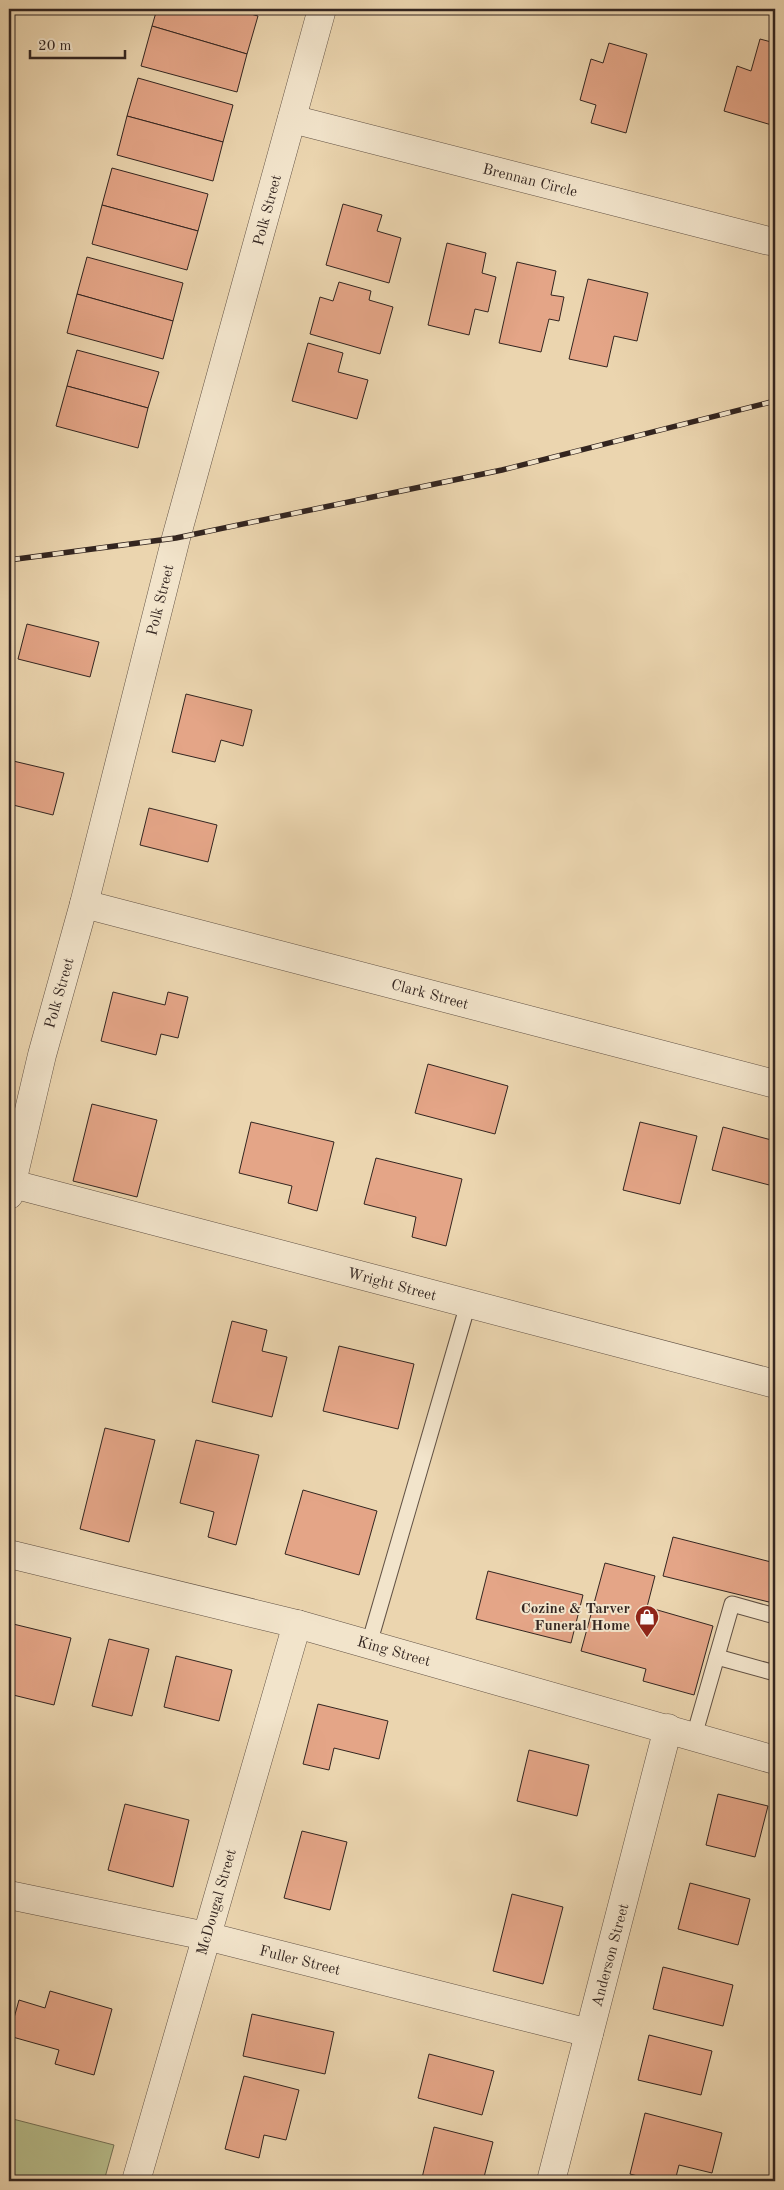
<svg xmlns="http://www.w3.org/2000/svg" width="784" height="2190" font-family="'Old Standard TT',serif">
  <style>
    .green { fill: #b7bd8b; stroke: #757156 }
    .building { fill: #e4a587; stroke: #332520 }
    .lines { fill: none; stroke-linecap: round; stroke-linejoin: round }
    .service-casing { stroke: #615144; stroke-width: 17 }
    .minor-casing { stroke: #615144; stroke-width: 29 }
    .service { stroke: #f2e4cb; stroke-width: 15 }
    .minor { stroke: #f2e4cb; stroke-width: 28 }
    .rail-casing { stroke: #332520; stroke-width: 5.5 }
    .rail { stroke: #f2e4cb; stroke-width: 4; stroke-dasharray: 11; stroke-linecap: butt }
    .labels { text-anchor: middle; stroke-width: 4; stroke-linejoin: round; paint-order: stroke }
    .street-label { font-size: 15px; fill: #332520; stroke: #f2e4cb }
    .poi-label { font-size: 15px; font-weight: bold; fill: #332520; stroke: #f2e4cb; text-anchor: end }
  </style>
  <rect width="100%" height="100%" fill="#ebd5af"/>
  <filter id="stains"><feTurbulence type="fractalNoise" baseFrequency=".004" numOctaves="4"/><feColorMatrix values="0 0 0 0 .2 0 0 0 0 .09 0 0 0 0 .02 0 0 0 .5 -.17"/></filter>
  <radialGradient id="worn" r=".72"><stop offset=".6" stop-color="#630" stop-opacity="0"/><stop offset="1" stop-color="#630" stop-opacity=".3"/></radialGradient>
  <path class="green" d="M9 2118 114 2145 104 2181H9Z"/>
  <g class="building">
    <path d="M157 9H232L258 16 247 54 152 26Z"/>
    <path d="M152 26 247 54 237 92 141 66Z"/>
    <path d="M760 39 775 43V126L724 111 737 66 751 71Z"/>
    <path d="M609 43 647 54 626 133 591 123 596 105 580 100 591 59 603 63Z"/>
    <path d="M138 78 233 105 223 142 127 116Z"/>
    <path d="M127 116 223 142 213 181 117 155Z"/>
    <path d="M112 168 208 194 198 231 102 205Z"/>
    <path d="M343 204 382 215 377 231 401 238 389 283 326 265Z"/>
    <path d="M102 205 198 231 187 270 92 244Z"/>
    <path d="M447 243 486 253 482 273 496 277 488 312 475 309 469 335 428 325Z"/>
    <path d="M87 257 183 283 173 321 77 294Z"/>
    <path d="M517 262 556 271 551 295 564 297 559 321 549 319 541 352 499 343Z"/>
    <path d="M588 279 648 293 637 341 614 336 607 367 569 359Z"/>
    <path d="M339 282 371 291 369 300 393 307 380 354 310 334 320 297 333 301Z"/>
    <path d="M77 294 173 321 163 359 67 333Z"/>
    <path d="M308 343 343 353 338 372 368 380 357 419 292 401Z"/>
    <path d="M77 350 159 372 148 408 67 386Z"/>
    <path d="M67 386 148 408 138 448 56 426Z"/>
    <path d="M27 624 99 642 90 677 18 659Z"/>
    <path d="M186 694 252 710 243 746 221 740 215 762 172 752Z"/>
    <path d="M9 760 64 773 53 815 9 804Z"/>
    <path d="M149 808 217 825 208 862 140 845Z"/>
    <path d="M113 992 165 1005 168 992 188 997 178 1038 161 1034 156 1055 101 1041Z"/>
    <path d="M428 1064 508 1086 495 1134 415 1113Z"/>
    <path d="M92 1104 157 1120 137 1197 73 1181Z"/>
    <path d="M251 1122 334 1142 317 1211 288 1203 292 1186 239 1173Z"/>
    <path d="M640 1122 697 1136 680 1204 623 1190Z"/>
    <path d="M723 1127 775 1141 773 1186 712 1170Z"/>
    <path d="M376 1158 462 1179 446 1246 412 1237 416 1217 364 1204Z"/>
    <path d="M232 1321 267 1330 262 1351 287 1357 272 1417 212 1402Z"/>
    <path d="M339 1346 414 1364 398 1429 323 1411Z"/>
    <path d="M105 1428 155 1440 129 1542 80 1529Z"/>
    <path d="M196 1440 259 1455 236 1545 208 1537 214 1512 180 1503Z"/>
    <path d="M303 1490 377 1511 359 1575 285 1554Z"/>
    <path d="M673 1537 775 1563 773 1603 663 1576Z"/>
    <path d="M605 1563 655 1576 647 1607 713 1626 694 1695 643 1681 646 1669 581 1651Z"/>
    <path d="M488 1571 583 1595 571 1643 476 1619Z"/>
    <path d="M9 1623 71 1638 54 1705 9 1694Z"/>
    <path d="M109 1639 149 1649 132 1716 92 1706Z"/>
    <path d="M176 1656 232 1670 219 1721 164 1707Z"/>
    <path d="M318 1704 388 1721 379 1759 334 1748 329 1770 303 1764Z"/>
    <path d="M529 1750 589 1765 577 1816 517 1801Z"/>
    <path d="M718 1794 768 1806 755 1857 706 1845Z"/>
    <path d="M125 1804 189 1820 173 1887 108 1870Z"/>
    <path d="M302 1831 347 1842 330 1910 284 1898Z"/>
    <path d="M690 1883 750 1899 738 1945 678 1929Z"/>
    <path d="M512 1894 563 1907 543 1984 493 1971Z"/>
    <path d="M663 1967 733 1985 723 2026 653 2009Z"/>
    <path d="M50 1991 112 2009 94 2075 55 2064 59 2050 9 2036 19 2000 45 2008Z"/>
    <path d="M252 2014 334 2032 325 2074 243 2056Z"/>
    <path d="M649 2035 712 2051 701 2095 638 2080Z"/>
    <path d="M429 2054 494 2071 482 2115 418 2098Z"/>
    <path d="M244 2076 299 2090 286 2140 264 2135 259 2158 225 2149Z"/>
    <path d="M645 2113 722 2133 712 2173 679 2165 675 2181H657L630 2174Z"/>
    <path d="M434 2127 493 2142 483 2181H436L422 2178Z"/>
  </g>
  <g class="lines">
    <g class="service-casing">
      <g id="service">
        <path d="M369 1644 468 1304"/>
        <path d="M717 1657 775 1673"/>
        <path d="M694 1736 732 1604 775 1616"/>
      </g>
    </g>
    <g class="minor-casing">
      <g id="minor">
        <path d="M292 119 769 241"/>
        <path d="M84 904 775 1084"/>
        <path d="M9 1183 775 1384"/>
        <path d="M9 1195 42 1055 84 904 176 538 322 9"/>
        <path d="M9 1554 297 1624 775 1760"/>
        <path d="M9 1895 206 1936 589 2033"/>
        <path d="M136 2181 297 1624"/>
        <path d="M551 2181 668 1728"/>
      </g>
    </g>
    <use href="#service" class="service"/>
    <use href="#minor" class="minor"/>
    <g class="rail-casing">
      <path id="rail" d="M9 560 176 538 502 470 775 401"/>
    </g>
    <use href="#rail" class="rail"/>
  </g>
  <defs>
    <g id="shop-pin" transform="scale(1.25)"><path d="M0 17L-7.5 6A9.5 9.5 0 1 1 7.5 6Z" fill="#8f2418" stroke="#f2e4cb"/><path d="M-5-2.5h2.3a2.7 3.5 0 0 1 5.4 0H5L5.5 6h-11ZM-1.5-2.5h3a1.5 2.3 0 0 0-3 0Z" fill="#fff"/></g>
  </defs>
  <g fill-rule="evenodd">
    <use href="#shop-pin" x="647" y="1617"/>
  </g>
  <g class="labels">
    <g class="street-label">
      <text transform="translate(530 180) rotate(14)" y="5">Brennan Circle</text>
      <text transform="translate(267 210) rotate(-75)" y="5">Polk Street</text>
      <text transform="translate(160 600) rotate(-76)" y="5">Polk Street</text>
      <text transform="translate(59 993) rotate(-74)" y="5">Polk Street</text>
      <text transform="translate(430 994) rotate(15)" y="5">Clark Street</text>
      <text transform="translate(392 1284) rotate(15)" y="5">Wright Street</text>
      <text transform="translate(394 1651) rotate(16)" y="5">King Street</text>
      <text transform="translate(216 1902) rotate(-74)" y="5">McDougal Street</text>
      <text transform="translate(610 1955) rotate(-75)" y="5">Anderson Street</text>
      <text transform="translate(300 1960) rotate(14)" y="5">Fuller Street</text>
    </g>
    <g class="poi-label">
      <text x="630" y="1613">Cozine &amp; Tarver<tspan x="630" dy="17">Funeral Home</tspan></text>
    </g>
  </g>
  <rect width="784" height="2190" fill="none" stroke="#ebd5af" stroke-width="30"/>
  <rect x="10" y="10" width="764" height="2170" fill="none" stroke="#332520" stroke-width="2.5"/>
  <rect x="15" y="15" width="754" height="2160" fill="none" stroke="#332520"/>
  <path d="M30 50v8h95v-8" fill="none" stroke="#332520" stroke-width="2.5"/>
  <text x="38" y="50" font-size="15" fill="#332520" stroke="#f2e4cb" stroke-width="4" paint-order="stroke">20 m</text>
  <rect width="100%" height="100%" filter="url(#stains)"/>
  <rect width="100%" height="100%" fill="url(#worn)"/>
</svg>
